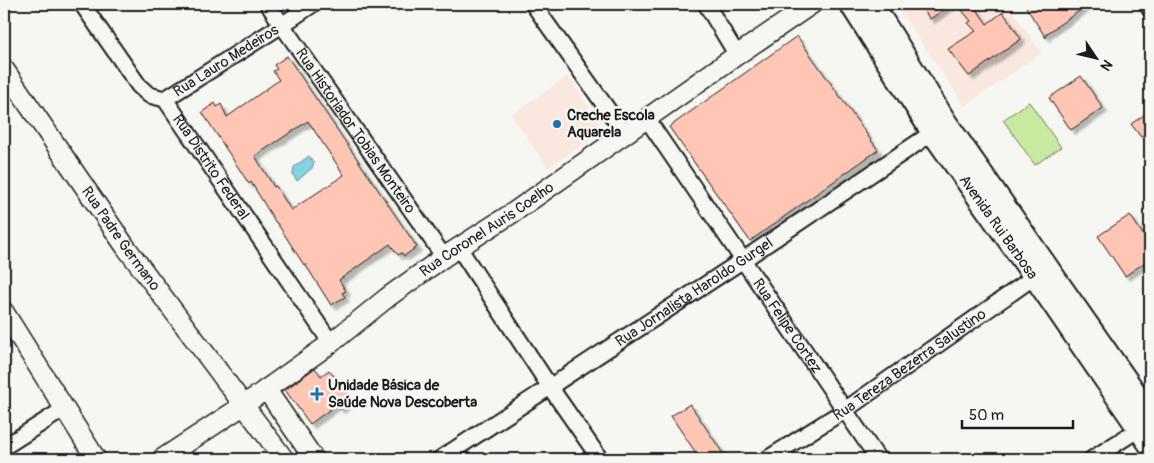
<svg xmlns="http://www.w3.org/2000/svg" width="1154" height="463" font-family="Pangolin,sans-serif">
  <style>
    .built { fill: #f9e7e0 }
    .green { fill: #c9e8a0; stroke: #72825e }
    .water { fill: #86d3e5; stroke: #5c8a95 }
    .building { fill: #ffc5b5; stroke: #1c1c1c; fill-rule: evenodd; filter: url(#shadow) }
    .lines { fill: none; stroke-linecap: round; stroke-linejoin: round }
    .minor-casing { stroke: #1c1c1c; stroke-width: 19 }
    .tertiary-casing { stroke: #1c1c1c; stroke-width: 22 }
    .secondary-casing { stroke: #1c1c1c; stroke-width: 24 }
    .minor { stroke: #f6f6f2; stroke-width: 15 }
    .tertiary { stroke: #f6f6f2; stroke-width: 19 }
    .secondary { stroke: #f6f6f2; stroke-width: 20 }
    .poi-dot { fill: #1f6fb2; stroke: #f6f6f2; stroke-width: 2 }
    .labels { text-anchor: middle; stroke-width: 5; stroke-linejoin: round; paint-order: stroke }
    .street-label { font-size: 15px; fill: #1c1c1c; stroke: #f6f6f2 }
    .poi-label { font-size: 15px; font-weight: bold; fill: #1c1c1c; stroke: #f6f6f2; text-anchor: start }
  </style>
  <defs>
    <filter id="shadow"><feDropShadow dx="4.5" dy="4.5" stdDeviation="1" flood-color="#0004"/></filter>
  </defs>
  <rect width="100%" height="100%" fill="#f6f6f2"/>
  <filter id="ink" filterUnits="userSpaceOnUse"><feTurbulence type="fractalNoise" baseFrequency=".02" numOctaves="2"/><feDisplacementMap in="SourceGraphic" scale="10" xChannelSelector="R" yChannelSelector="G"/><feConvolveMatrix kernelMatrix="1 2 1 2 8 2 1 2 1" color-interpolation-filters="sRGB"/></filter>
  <g filter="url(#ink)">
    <g class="built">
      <path d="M895 4H1008L1041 53 965 106Z"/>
      <path d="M568 76 604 130 548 168 511 115Z"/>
    </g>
    <path class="green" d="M1029 102 1061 147 1035 165 1003 120Z"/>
    <path class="water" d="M309 156 314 163 312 168 297 181 293 175 294 167Z"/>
    <g class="building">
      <path d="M919 4H952L930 19Z"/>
      <path d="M957 4H973L987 24 1003 12 1021 39 969 76 948 49 976 31 968 23 971 21Z"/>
      <path d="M1024 4H1089L1046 34V38Z"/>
      <path d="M797 36 878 150 750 241 669 127Z"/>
      <path d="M287 56 417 247 404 256 402 253 398 255 390 244 339 280 346 291 342 293 345 297 331 305 305 264 304 265 277 223H276L251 182 249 184 202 112 215 103 217 107 221 104 227 117 279 80 273 71 277 69 274 65ZM308 121 344 175 291 210 276 186 274 187 255 156Z"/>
      <path d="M1081 76 1103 108 1071 130 1049 98Z"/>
      <path d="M1150 111V131L1141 137 1131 124Z"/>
      <path d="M1130 215 1150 245V259L1125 276 1098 236Z"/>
      <path d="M315 368 321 376 329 370 352 400 340 409 336 405 310 424 285 390Z"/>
      <path d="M690 404 724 455 718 459H700L671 416Z"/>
    </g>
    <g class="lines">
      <g class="minor-casing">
        <g id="minor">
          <path id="s1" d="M82 4 139 86 149 95 165 99 331 343"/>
          <path id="s2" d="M268 4 282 25 444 257"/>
          <path d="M533 4 625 134"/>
          <path d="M706 4 737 55"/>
          <path d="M1147 4 1150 9"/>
          <path id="s3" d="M165 99 282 25 313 4"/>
          <path id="s4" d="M647 119 743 260 878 459"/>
          <path d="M459 248 550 387 600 459"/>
          <path d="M4 447 64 409"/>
          <path id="s5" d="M440 459 743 260 941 127"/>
          <path id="s6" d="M767 459 845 410 1041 272"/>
          <path d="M1092 459 1150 422"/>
        </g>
      </g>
      <g class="tertiary-casing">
        <g id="tertiary">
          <path id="s7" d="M4 69 125 246 284 459"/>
          <path d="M4 312 96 459"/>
          <path d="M266 389 314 459"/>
          <path id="s8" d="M162 459 244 405 331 343 388 297 444 257 514 212 737 55 812 4"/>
        </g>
      </g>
      <g class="secondary-casing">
        <g id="secondary">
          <path id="s9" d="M850 4 932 133 1034 277 1150 446"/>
          <path d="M873 4 947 123 1150 413"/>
        </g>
      </g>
      <use href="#minor" class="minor"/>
      <use href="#tertiary" class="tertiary"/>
      <use href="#secondary" class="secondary"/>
    </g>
  </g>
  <g class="poi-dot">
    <circle cx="557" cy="124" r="5"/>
    <path d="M314.5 386.5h5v5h5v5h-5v5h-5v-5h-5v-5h5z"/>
  </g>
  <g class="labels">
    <g class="street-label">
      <text dy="5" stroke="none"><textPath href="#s3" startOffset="72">Rua Lauro Medeiros</textPath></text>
      <text dy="5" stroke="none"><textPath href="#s2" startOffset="154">Rua Historiador Tobias Monteiro</textPath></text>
      <text dy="5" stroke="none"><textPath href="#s1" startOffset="212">Rua Distrito Federal</textPath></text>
      <text dy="5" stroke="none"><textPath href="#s9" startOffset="268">Avenida Rui Barbosa</textPath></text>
      <text dy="5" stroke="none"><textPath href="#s8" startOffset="398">Rua Coronel Auris Coelho</textPath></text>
      <text dy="5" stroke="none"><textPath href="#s7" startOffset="206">Rua Padre Germano</textPath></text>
      <text dy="5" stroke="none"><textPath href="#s5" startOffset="304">Rua Jornalista Haroldo Gurgel</textPath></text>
      <text dy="5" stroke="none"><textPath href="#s4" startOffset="250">Rua Felipe Cortez</textPath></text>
      <text dy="5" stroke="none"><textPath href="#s6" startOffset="171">Rua Tereza Bezerra Salustino</textPath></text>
    </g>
    <g class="poi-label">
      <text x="567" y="120">Creche Escola<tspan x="567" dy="17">Aquarela</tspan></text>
      <text x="328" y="390">Unidade Básica de<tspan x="328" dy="17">Saúde Nova Descoberta</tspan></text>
    </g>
  </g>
  <rect width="1154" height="463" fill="none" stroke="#f6f6f2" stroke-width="20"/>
  <rect x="10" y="10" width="1134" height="443" fill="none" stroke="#1c1c1c" stroke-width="2" filter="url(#ink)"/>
  <g transform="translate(1096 58) rotate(125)" stroke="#f6f6f2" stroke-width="4" paint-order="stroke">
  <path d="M0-4L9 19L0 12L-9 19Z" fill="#1c1c1c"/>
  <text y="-8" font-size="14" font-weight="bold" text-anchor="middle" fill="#1c1c1c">N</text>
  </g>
  <path d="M962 420v8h111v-8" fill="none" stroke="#1c1c1c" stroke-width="2.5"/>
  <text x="969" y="420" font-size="15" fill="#1c1c1c" stroke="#f6f6f2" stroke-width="4" paint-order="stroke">50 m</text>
</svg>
